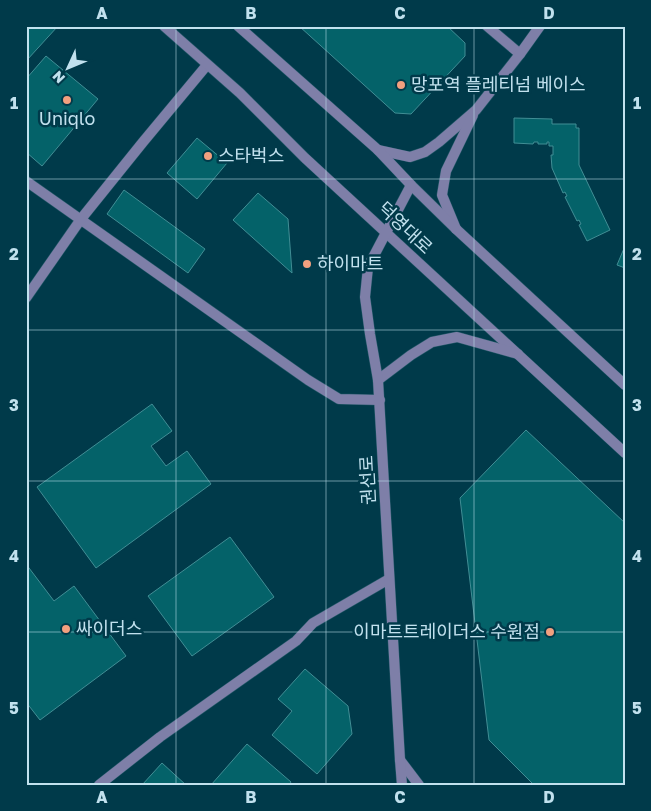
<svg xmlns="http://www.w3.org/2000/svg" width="651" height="811" font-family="'Golos Text','Noto Sans KR',sans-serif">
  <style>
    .building { fill: #046269; stroke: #418e95 }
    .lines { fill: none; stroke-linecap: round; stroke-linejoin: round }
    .minor-casing { stroke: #235868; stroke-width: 11 }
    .tertiary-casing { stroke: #235868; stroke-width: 11 }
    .minor { stroke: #7e7fa8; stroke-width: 10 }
    .tertiary { stroke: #7e7fa8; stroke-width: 10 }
    .grid { fill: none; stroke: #c1e1ee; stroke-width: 1; stroke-opacity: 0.55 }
    .poi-dot { fill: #f2a07f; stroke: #003a4a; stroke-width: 2 }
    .labels { text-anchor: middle; stroke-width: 5; stroke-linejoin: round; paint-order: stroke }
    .poi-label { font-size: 18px; fill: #c1e1ee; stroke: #003a4a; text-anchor: start }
    .street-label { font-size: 18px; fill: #c1e1ee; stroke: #003a4a }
    .neatline { fill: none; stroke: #c1e1ee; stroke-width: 2 }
    .grid-label { font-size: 16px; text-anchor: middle; font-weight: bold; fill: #c1e1ee }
  </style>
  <rect width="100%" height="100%" fill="#003a4a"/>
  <g class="building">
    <path d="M26 26H58L27 60 26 59Z"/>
    <path d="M299 26H447L465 43V56L411 114 395 113Z"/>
    <path d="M46 56 98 99 42 166 26 152V79Z"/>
    <path d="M514 118 552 119V124H576V128H579V165L610 230 587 241 579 225 581 224 579 220 577 221 565 197 567 196 565 192 563 193 552 168 551 155H553V146H549V142H547V144H538V142H534L533 144 514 143Z"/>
    <path d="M197 138 227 163 197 199 167 173Z"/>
    <path d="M124 190 205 249 188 273 107 214Z"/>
    <path d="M258 193 288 219 292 273 233 220Z"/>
    <path d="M625 246V268L617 265Z"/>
    <path d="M152 404 172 431 151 446 166 466 187 451 211 484 96 568 37 487Z"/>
    <path d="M526 430 625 523V785H534L489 740 460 498Z"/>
    <path d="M230 537 274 597 192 656 148 596Z"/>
    <path d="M26 564 54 601 74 586 126 656 40 720 26 702Z"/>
    <path d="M305 669 348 706 352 734 317 774 272 735 292 711 278 699Z"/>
    <path d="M247 744 291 782 289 785H211Z"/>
    <path d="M162 763 186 785H142Z"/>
  </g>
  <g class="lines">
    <g class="minor-casing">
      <g id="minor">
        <path d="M487 26 520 54"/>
        <path d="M378 150 410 157 425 152 439 142 476 110 520 54 540 26"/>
        <path d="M26 181 308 380 339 399 380 400"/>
        <path d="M456 229 442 195 446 171 473 115"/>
        <path d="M26 298 81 219 143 142 207 65"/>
        <path d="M99 785 160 737 296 641 313 623 389 579"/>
      </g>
    </g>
    <g class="tertiary-casing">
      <g id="tertiary">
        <path d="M164 26 240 93 305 158 625 453"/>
        <path d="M238 26 378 150 411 185 456 229 625 385"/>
        <path d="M378 380 411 355 432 342 457 337 518 354"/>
        <path d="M400 760 419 785"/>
        <path d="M402 785 400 760 378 380 370 334 365 297 368 267 411 185"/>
      </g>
    </g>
    <use href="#minor" class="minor"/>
    <use href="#tertiary" class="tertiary"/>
  </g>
  <path class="grid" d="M176 26V785M326 26V785M474 26V785M26 179H625M26 330H625M26 481H625M26 632H625"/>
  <g class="poi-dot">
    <circle cx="401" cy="85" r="5"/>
    <circle cx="67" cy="100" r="5"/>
    <circle cx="208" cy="156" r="5"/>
    <circle cx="307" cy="264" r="5"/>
    <circle cx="66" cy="629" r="5"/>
    <circle cx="550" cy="632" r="5"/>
  </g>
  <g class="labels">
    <g class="poi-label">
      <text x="411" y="91">망포역 플레티넘 베이스</text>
      <text x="67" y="125" text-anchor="middle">Uniqlo</text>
      <text x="218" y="162">스타벅스</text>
      <text x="317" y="270">하이마트</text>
      <text x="76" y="635">싸이더스</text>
      <text x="540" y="638" text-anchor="end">이마트트레이더스 수원점</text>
    </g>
    <g class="street-label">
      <text transform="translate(405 228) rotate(43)" y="6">덕영대로</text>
      <text transform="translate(368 480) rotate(-93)" y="6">권선로</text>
    </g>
  </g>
  <rect width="651" height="811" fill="none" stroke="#003a4a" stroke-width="55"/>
  <g transform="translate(68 68) rotate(226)" stroke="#003a4a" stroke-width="4" paint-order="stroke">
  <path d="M0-4L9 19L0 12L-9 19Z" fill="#c1e1ee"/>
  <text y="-8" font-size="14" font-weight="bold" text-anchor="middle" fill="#c1e1ee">N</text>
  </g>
  <rect x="28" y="28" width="596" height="756" class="neatline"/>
  <g class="grid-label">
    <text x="102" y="19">A</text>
    <text x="251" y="19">B</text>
    <text x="400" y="19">C</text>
    <text x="549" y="19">D</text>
    <text x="14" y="109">1</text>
    <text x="637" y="109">1</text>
    <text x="14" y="260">2</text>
    <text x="637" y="260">2</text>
    <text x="14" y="411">3</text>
    <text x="637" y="411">3</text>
    <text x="14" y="562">4</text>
    <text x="637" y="562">4</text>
    <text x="14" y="714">5</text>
    <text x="637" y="714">5</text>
    <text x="102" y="803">A</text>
    <text x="251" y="803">B</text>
    <text x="400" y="803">C</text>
    <text x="549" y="803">D</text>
  </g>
</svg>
